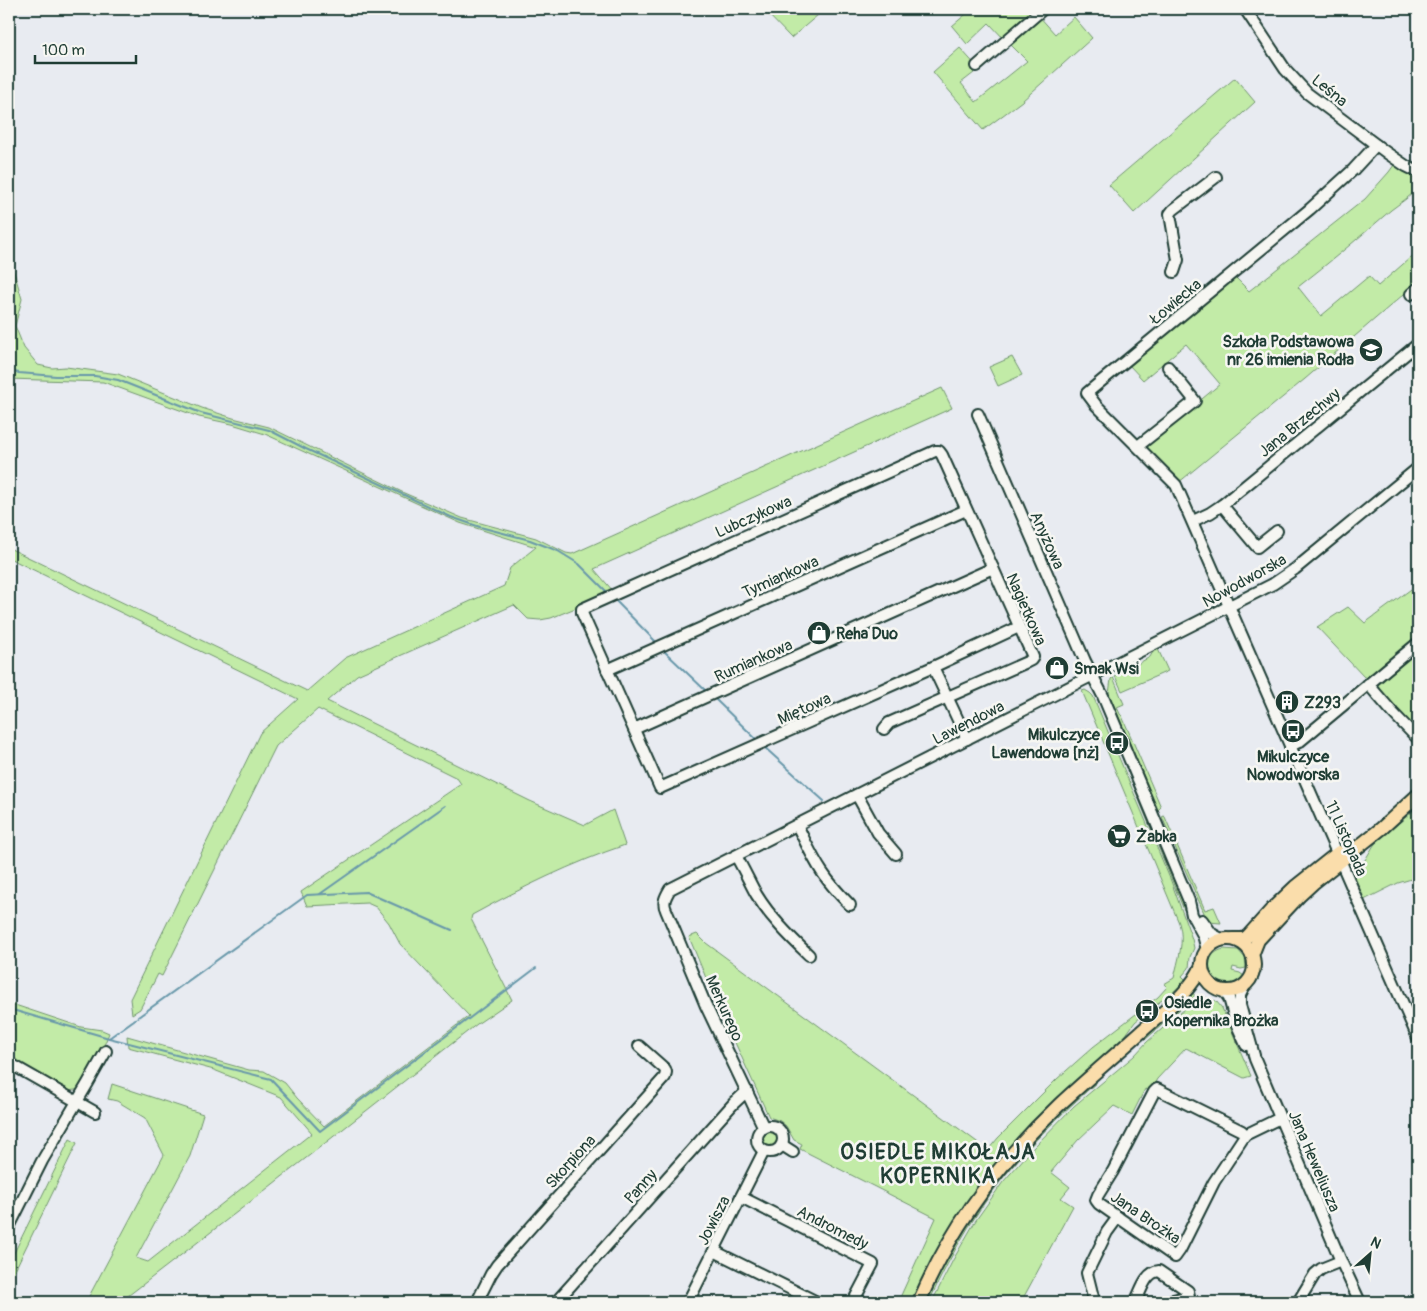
<svg xmlns="http://www.w3.org/2000/svg" width="1427" height="1311" font-family="Pangolin,sans-serif">
  <style>
    .green { fill: #c2eba7; stroke: #70946e }
    .lines { fill: none; stroke-linecap: round; stroke-linejoin: round }
    .stream { stroke: #6898aa; stroke-width: 2 }
    .minor-casing { stroke: #1f3d34; stroke-width: 14 }
    .major-casing { stroke: #1f3d34; stroke-width: 16 }
    .minor { stroke: #f6f6f2; stroke-width: 10 }
    .major { stroke: #faddab; stroke-width: 12 }
    .labels { text-anchor: middle; stroke-width: 5; stroke-linejoin: round; paint-order: stroke }
    .street-label { font-size: 16px; fill: #1f3d34; stroke: #f6f6f2 }
    .poi-label { font-size: 16px; font-weight: bold; fill: #1f3d34; stroke: #f6f6f2; text-anchor: start }
    .district-label { font-size: 21px; font-weight: bold; letter-spacing: 1px; fill: #1f3d34; stroke: #f6f6f2 }
  </style>
  <rect width="100%" height="100%" fill="#e8ebf1"/>
  <filter id="ink" filterUnits="userSpaceOnUse"><feTurbulence type="fractalNoise" baseFrequency=".02" numOctaves="2"/><feDisplacementMap in="SourceGraphic" scale="10" xChannelSelector="R" yChannelSelector="G"/><feConvolveMatrix kernelMatrix="1 2 1 2 8 2 1 2 1" color-interpolation-filters="sRGB"/></filter>
  <g filter="url(#ink)">
    <g class="green">
      <path d="M763 9H825L791 38Z"/>
      <path d="M972 9H1041L1005 40 989 23 967 44 952 26Z"/>
      <path d="M1038 15 1055 34 1074 17 1092 38 1022 101 983 130 933 72 960 48 979 69 961 83 976 102 1027 61 1007 41Z"/>
      <path d="M1235 78 1255 102 1134 213 1109 185Z"/>
      <path d="M1394 165 1418 177V188C1410 197 1400 203 1391 210 1360 237 1330 262 1298 287L1321 316 1369 276 1378 286 1418 251V282L1305 379 1178 483 1144 447 1220 384 1186 344 1143 380 1129 365 1233 275 1249 291 1365 199 1389 172Z"/>
      <path d="M9 260 12 265 22 299 15 326 24 348 38 365 52 368 66 367 118 374 202 408 233 418 269 427 404 493 462 518 536 538 566 553 572 554 942 388 952 408 594 569 613 591 605 596 551 618 540 620 528 619 514 605 357 675 327 701 530 801 585 825 613 810 625 845C572 863 521 888 472 915L471 919 512 1000 477 1024 250 1202 120 1302H86L164 1155 145 1118 117 1101 108 1099 112 1084 203 1114 190 1156 136 1258 148 1262 312 1133 281 1097 214 1070 128 1047 127 1036 249 1070 264 1071 285 1083 297 1098 324 1126 469 1016 400 944 389 923 376 907 367 903 307 906 301 892 461 784 457 778 318 709 276 746 162 976 158 974 140 1009 132 1014 130 999 260 733 298 699 9 558V548L307 691 345 658 504 586 510 568 536 547 460 523 265 434 232 424 199 417 103 382 9 379Z"/>
      <path d="M1012 357 1022 375 998 386 989 367Z"/>
      <path d="M1418 584V635L1369 678 1364 677 1317 627 1348 607 1365 623Z"/>
      <path d="M1418 646V734L1375 690V682Z"/>
      <path d="M1157 647 1168 671 1122 691 1115 676 1150 657 1155 648Z"/>
      <path d="M1113 677 1124 704 1117 707 1120 714 1122 716 1161 807 1158 810 1109 694 1111 679Z"/>
      <path d="M1085 690 1090 693 1093 696 1171 881 1192 939 1194 948 1190 957 1189 968 1182 976 1186 980 1172 993 1155 1005 1135 1022 1125 1036 1126 1038 1033 1122 913 1302H898L936 1218 800 1149 802 1144 794 1140 786 1126 780 1121 769 1117 711 990 689 937 697 934 706 943 988 1150 998 1138 1057 1079 1093 1047 1158 997 1167 987 1164 984 1174 978C1178 960 1185 941 1179 923L1082 691Z"/>
      <path d="M1125 759 1187 908 1184 910 1123 760Z"/>
      <path d="M1418 807V877L1398 883 1364 900 1351 872 1362 865 1374 845 1381 838Z"/>
      <path d="M1164 816 1165 817 1205 910 1214 907 1221 923 1208 922 1162 817Z"/>
      <path d="M1224 949 1238 950 1245 958 1246 968 1241 969 1233 967 1232 971 1240 973 1244 976C1233 991 1224 982 1211 979 1205 967 1209 952 1224 949Z"/>
      <path d="M1193 993 1195 996 1146 1039 1144 1037Z"/>
      <path d="M1207 998 1216 1001 1222 1008 1251 1076 1244 1078 1186 1048 1157 1079 1150 1091 1145 1089 1132 1115 1114 1106 1078 1140 1051 1172 1070 1187 1061 1198 1073 1206 1021 1302H932L953 1260 976 1220 1003 1182 1034 1147 1074 1106 1134 1056 1147 1042 1194 1001Z"/>
      <path d="M9 1003 81 1027 102 1030 109 1033 101 1053 81 1089 68 1091 9 1059Z"/>
      <path d="M1095 1080 1097 1082C1069 1107 1042 1132 1018 1160 981 1202 952 1251 929 1302H925C946 1259 969 1216 999 1178 1028 1142 1061 1111 1095 1080Z"/>
      <circle cx="770" cy="1140" r="8"/>
      <path d="M70 1139 77 1143 9 1282V1263Z"/>
    </g>
    <g class="lines">
      <g class="stream">
        <path d="M9 371 19 373 56 376H95L118 380 201 413 269 430 306 449 451 517 480 527 530 540 558 551 579 564 608 593"/>
        <path d="M614 599 658 644"/>
        <path d="M663 650 707 692"/>
        <path d="M714 698 757 740"/>
        <path d="M763 746 824 801"/>
        <path d="M320 894 445 806"/>
        <path d="M9 1009 109 1038 271 1079 320 1131 536 968"/>
        <path d="M109 1038 307 895 366 892 452 930"/>
      </g>
      <g class="minor-casing">
        <g id="minor">
          <path d="M1245 9 1285 69 1307 93 1387 153 1406 166 1418 172"/>
          <path d="M977 66 1043 9"/>
          <path d="M1376 145 1353 170 1310 209 1087 393 1096 405 1176 485 1418 1038"/>
          <path d="M1174 272 1178 260 1170 214 1173 210 1216 177"/>
          <path d="M1411 294 1418 288"/>
          <path d="M978 414 1085 661 1103 696 1189 901 1192 915 1203 935 1207 950"/>
          <path d="M1138 446 1195 401 1168 367"/>
          <path d="M1222 505 1257 547 1277 531"/>
          <path d="M1193 521 1210 513 1222 505 1418 344"/>
          <path d="M933 667 967 739"/>
          <path d="M607 670 966 510"/>
          <path d="M1368 684 1393 713 1418 739"/>
          <path d="M634 729 993 568"/>
          <path d="M884 729 889 723 1027 662 1031 660 1033 657 942 455 939 451H935L582 609V613L660 788 933 667 1019 627"/>
          <path d="M1290 746 1299 742 1418 643"/>
          <path d="M857 795 878 833 896 854"/>
          <path d="M797 825C805 841 812 857 822 872 830 884 840 895 850 905"/>
          <path d="M736 856C743 868 749 881 756 894 770 917 789 936 809 955"/>
          <path d="M1202 920 1212 934 1223 940"/>
          <path d="M1245 985 1240 995V1005L1255 1059 1341 1261 1360 1302"/>
          <path d="M1223 990 1229 998 1236 1023 1246 1045"/>
          <path d="M9 1063 95 1112"/>
          <circle cx="770" cy="1139" r="13"/>
          <path d="M764 1128 706 1006 666 910C662 902 666 896 670 889L1273 584 1295 569 1418 468"/>
          <path d="M1245 1135 1214 1182 1180 1250 1175 1257 1099 1204 1096 1200 1098 1195 1113 1171 1154 1092 1157 1089 1242 1131 1245 1135 1280 1118"/>
          <path d="M782 1145 793 1152"/>
          <path d="M741 1197 873 1264 853 1302"/>
          <path d="M9 1227 42 1161 88 1083 106 1051"/>
          <path d="M714 1251 817 1302"/>
          <path d="M477 1302 491 1274 497 1265 665 1077 666 1072 665 1069 639 1046"/>
          <path d="M556 1302 734 1103 747 1091"/>
          <path d="M688 1302 764 1151"/>
          <path d="M1096 1302 1093 1297 1087 1273 1107 1232 1118 1217"/>
          <path d="M1135 1302C1141 1292 1145 1272 1159 1271L1188 1291 1189 1296 1165 1302"/>
          <path d="M1298 1302 1315 1274 1321 1269 1341 1261"/>
        </g>
      </g>
      <g class="major-casing">
        <g id="major">
          <path d="M1233 939H1244L1248 936 1274 907 1295 887 1339 852"/>
          <circle cx="1228" cy="965" r="26"/>
          <path d="M1252 955 1258 940 1300 895 1313 883 1382 828 1418 795"/>
          <path d="M919 1302C951 1227 1000 1161 1059 1105 1086 1080 1114 1056 1142 1031 1162 1013 1193 990 1202 965"/>
        </g>
      </g>
      <use href="#minor" class="minor"/>
      <use href="#major" class="major"/>
    </g>
  </g>
  <defs>
    <g id="school-disc" transform="scale(1.25)"><circle r="9.5" fill="#1f3d34" stroke="#f6f6f2"/><path d="M0-5L7-2L0 1L-7-2ZM-4 1L0 2.5L4 1V4Q0 6-4 4Z" fill="#fff"/></g>
    <g id="shop-disc" transform="scale(1.25)"><circle r="9.5" fill="#1f3d34" stroke="#f6f6f2"/><path d="M-5-2.5h2.3a2.7 3.5 0 0 1 5.4 0H5L5.5 6h-11ZM-1.5-2.5h3a1.5 2.3 0 0 0-3 0Z" fill="#fff"/></g>
    <g id="building-disc" transform="scale(1.25)"><circle r="9.5" fill="#1f3d34" stroke="#f6f6f2"/><path d="M-4-6H4V6H1V3H-1V6H-4ZM-2.5-4.3h1.7v1.8h-1.7ZM.8-4.3h1.7v1.8H.8ZM-2.5-1h1.7V.8h-1.7ZM.8-1h1.7V.8H.8Z" fill="#fff"/></g>
    <g id="bus-disc" transform="scale(1.25)"><circle r="9.5" fill="#1f3d34" stroke="#f6f6f2"/><path d="M-5-6H5V4H4V6H2V4H-2V6H-4V4H-5ZM-3.5-4V0h7V-4ZM-3.5 1.2v1.5H-2V1.2ZM2 1.2v1.5H3.5V1.2Z" fill="#fff"/></g>
    <g id="supermarket-disc" transform="scale(1.25)"><circle r="9.5" fill="#1f3d34" stroke="#f6f6f2"/><path d="M-6-5.5h2.5l.6 2H6L4.5 2H-2.5L-4.4-4H-6ZM-1.5 3.2a1.3 1.3 0 1 0 .1 0ZM3 3.2a1.3 1.3 0 1 0 .1 0Z" fill="#fff"/></g>
  </defs>
  <g fill-rule="evenodd">
    <use href="#school-disc" x="1371" y="350"/>
    <use href="#shop-disc" x="819" y="633"/>
    <use href="#shop-disc" x="1057" y="668"/>
    <use href="#building-disc" x="1287" y="702"/>
    <use href="#bus-disc" x="1293" y="731"/>
    <use href="#bus-disc" x="1117" y="743"/>
    <use href="#supermarket-disc" x="1119" y="836"/>
    <use href="#bus-disc" x="1147" y="1011"/>
  </g>
  <g class="labels">
    <g class="street-label">
      <text transform="translate(1330 90) rotate(39)" y="6">Leśna</text>
      <text transform="translate(1175 301) rotate(-40)" y="6">Łowiecka</text>
      <text transform="translate(1299 422) rotate(-39)" y="6">Jana Brzechwy</text>
      <text transform="translate(753 516) rotate(-24)" y="6">Lubczykowa</text>
      <text transform="translate(1048 540) rotate(66)" y="6">Anyżowa</text>
      <text transform="translate(780 576) rotate(-24)" y="6">Tymiankowa</text>
      <text transform="translate(1244 580) rotate(-29)" y="6">Nowodworska</text>
      <text transform="translate(1027 609) rotate(66)" y="6">Nagietkowa</text>
      <text transform="translate(753 660) rotate(-24)" y="6">Rumiankowa</text>
      <text transform="translate(804 708) rotate(-24)" y="6">Miętowa</text>
      <text transform="translate(968 722) rotate(-27)" y="6">Lawendowa</text>
      <text transform="translate(1347 838) rotate(66)" y="6">11 Listopada</text>
      <text transform="translate(725 1008) rotate(66)" y="6">Merkurego</text>
      <text transform="translate(570 1161) rotate(-48)" y="6">Skorpiona</text>
      <text transform="translate(1315 1161) rotate(67)" y="6">Jana Heweliusza</text>
      <text transform="translate(640 1186) rotate(-48)" y="6">Panny</text>
      <text transform="translate(1146 1217) rotate(34)" y="6">Jana Brożka</text>
      <text transform="translate(713 1220) rotate(-63)" y="6">Jowisza</text>
      <text transform="translate(833 1227) rotate(27)" y="6">Andromedy</text>
    </g>
    <g class="poi-label">
      <text x="1354" y="347" text-anchor="end">Szkoła Podstawowa<tspan x="1354" dy="18">nr 26 imienia Rodła</tspan></text>
      <text x="836" y="639">Reha Duo</text>
      <text x="1074" y="674">Smak Wsi</text>
      <text x="1304" y="708">Z293</text>
      <text x="1100" y="740" text-anchor="end">Mikulczyce<tspan x="1100" dy="18">Lawendowa [nż]</tspan></text>
      <text x="1293" y="762" text-anchor="middle">Mikulczyce<tspan x="1293" dy="18">Nowodworska</tspan></text>
      <text x="1136" y="842">Żabka</text>
      <text x="1164" y="1008">Osiedle<tspan x="1164" dy="18">Kopernika Brożka</tspan></text>
    </g>
    <g class="district-label">
      <text x="938" y="1159">OSIEDLE MIKOŁAJA<tspan x="938" dy="24">KOPERNIKA</tspan></text>
    </g>
  </g>
  <rect width="1427" height="1311" fill="none" stroke="#f6f6f2" stroke-width="30"/>
  <rect x="15" y="15" width="1397" height="1281" fill="none" stroke="#1f3d34" stroke-width="2" filter="url(#ink)"/>
  <g transform="translate(1370 1254) rotate(27)" stroke="#f6f6f2" stroke-width="4" paint-order="stroke">
  <path d="M0-4L9 19L0 12L-9 19Z" fill="#1f3d34"/>
  <text y="-8" font-size="14" font-weight="bold" text-anchor="middle" fill="#1f3d34">N</text>
  </g>
  <path d="M35 55v8h101v-8" fill="none" stroke="#1f3d34" stroke-width="2.5"/>
  <text x="42" y="55" font-size="15" fill="#1f3d34" stroke="#f6f6f2" stroke-width="4" paint-order="stroke">100 m</text>
</svg>
